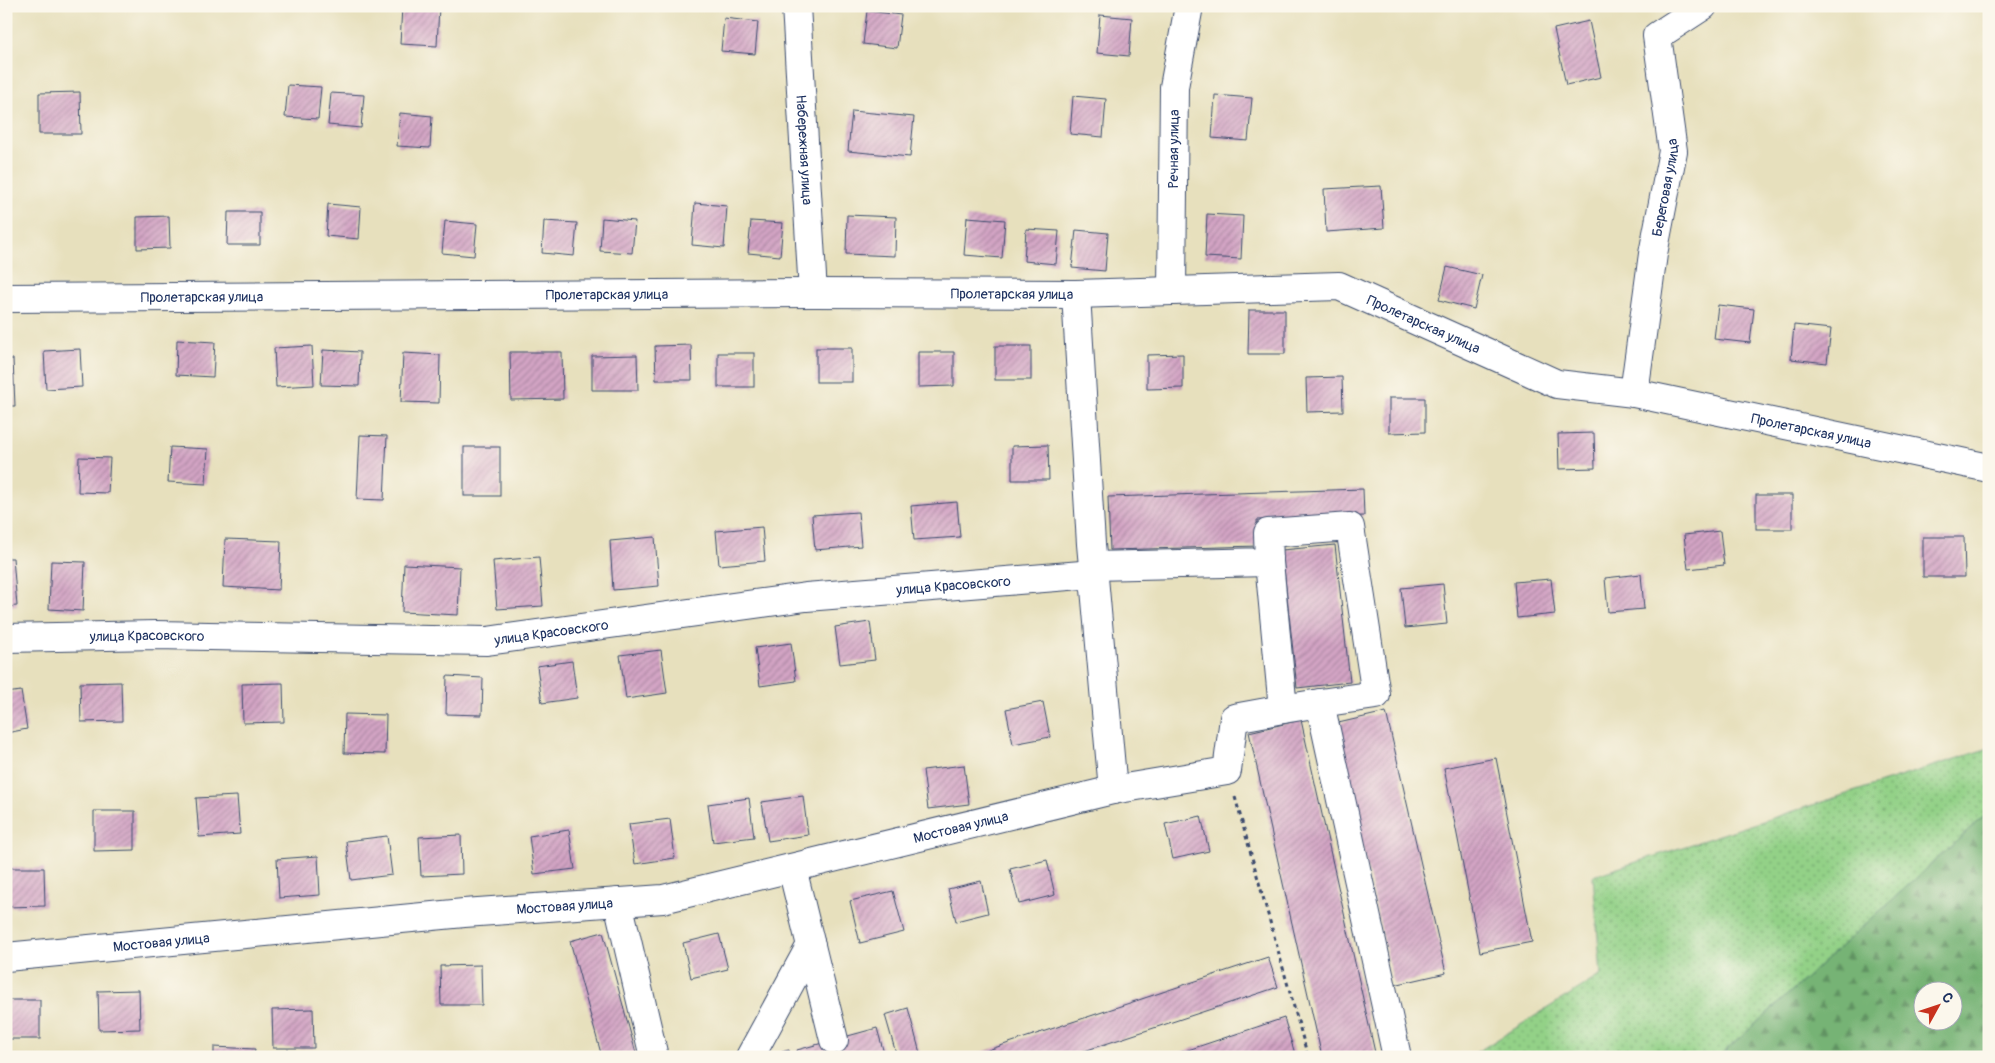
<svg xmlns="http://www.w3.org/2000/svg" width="1995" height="1063" font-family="Pangolin,sans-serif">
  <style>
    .grass { fill: url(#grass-dots); stroke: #578072 }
    .forest { fill: url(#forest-firs); stroke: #487169; fill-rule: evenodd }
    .building { fill: url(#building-hatch) }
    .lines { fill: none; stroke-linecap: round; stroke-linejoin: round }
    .minor-casing { stroke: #3a4a6c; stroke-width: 30 }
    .path { stroke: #3a4a6c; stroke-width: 3; stroke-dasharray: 4 4; stroke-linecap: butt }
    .minor { stroke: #fff; stroke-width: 28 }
    .labels { text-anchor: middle; stroke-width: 4.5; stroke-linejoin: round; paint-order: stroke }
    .street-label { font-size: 14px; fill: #1b2f5e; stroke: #fbf7ec }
  </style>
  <defs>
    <pattern id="grass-dots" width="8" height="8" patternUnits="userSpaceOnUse" patternTransform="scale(1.25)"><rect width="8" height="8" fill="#93d187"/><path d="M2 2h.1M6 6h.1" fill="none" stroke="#77aa72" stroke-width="1.8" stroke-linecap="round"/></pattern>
    <pattern id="forest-firs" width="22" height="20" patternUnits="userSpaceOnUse" patternTransform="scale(1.25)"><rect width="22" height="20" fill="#76b374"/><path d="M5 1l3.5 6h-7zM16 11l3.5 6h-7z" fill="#609262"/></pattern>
    <pattern id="building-hatch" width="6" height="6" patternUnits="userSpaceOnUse" patternTransform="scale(1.25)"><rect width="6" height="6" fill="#d3a4c4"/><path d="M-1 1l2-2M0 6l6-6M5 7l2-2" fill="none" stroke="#aa86a2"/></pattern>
  </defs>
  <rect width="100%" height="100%" fill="#fbf7ec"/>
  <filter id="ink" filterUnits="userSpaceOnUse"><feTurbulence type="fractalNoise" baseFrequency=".02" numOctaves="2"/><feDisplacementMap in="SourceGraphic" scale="10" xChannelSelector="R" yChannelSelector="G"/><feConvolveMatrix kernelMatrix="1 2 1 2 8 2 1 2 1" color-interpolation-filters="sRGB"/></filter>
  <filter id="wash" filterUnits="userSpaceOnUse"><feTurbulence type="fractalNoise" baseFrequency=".0096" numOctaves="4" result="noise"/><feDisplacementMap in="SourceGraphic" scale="20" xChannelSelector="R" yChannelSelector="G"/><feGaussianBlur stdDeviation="1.12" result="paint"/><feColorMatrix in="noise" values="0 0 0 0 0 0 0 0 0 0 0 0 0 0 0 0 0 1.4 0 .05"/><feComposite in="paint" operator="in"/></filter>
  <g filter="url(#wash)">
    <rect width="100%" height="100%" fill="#e7e0bd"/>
    <path class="grass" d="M1989 748V812L1719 1057H1469L1601 975 1593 876Z"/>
    <path class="forest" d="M1989 812V1057H1719ZM1922 990H1952V1020H1922Z"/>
    <g id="blocks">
      <g class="building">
        <path d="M402 6H439L437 46 400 44Z"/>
        <path d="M867 11 901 15 897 48 863 44Z"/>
        <path d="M1100 15 1132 18 1129 56 1097 53Z"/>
        <path d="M724 18 758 22 755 54 721 51Z"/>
        <path d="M1589 21 1601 77 1566 85 1554 29Z"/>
        <path d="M288 85 321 87 318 119 285 117Z"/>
        <path d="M80 92 81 134H39V93Z"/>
        <path d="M331 93 364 95 361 128 328 125Z"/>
        <path d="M1215 95 1252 98 1248 141 1212 138Z"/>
        <path d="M1073 96 1106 99 1103 137 1070 134Z"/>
        <path d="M852 111 914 117 910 157 848 151Z"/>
        <path d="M400 113 432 116 430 148 397 146Z"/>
        <path d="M1381 186 1384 228 1326 232 1324 189Z"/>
        <path d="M695 203 727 206 724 248 692 245Z"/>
        <path d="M328 204 361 207 359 239 326 236Z"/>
        <path d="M228 212H260V245H227Z"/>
        <path d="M1207 214 1243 216 1241 259 1205 257Z"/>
        <path d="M847 215 896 217 895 256 846 254Z"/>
        <path d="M169 216 170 248 137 249V217Z"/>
        <path d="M967 217 1005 220 1002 258 964 255Z"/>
        <path d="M602 218 635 221 632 253 600 251Z"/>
        <path d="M445 221 477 224 474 256 442 253Z"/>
        <path d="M544 221 577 223 574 256 542 253Z"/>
        <path d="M751 221 783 223 780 256 748 253Z"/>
        <path d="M1026 229 1059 231 1056 264 1024 261Z"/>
        <path d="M1076 230 1108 233 1105 271 1072 268Z"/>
        <path d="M1447 267 1482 275 1474 309 1439 300Z"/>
        <path d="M1718 305 1754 309 1750 343 1714 339Z"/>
        <path d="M1249 310H1285V354H1248Z"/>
        <path d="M1794 325 1831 329 1827 363 1791 359Z"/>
        <path d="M177 340 215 342 213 377 176 375Z"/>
        <path d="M691 345 692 380H656L655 346Z"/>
        <path d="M312 346 314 385 276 387 274 348Z"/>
        <rect x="995" y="346" width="36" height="34"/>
        <rect x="816" y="348" width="36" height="34"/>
        <path d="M80 349 82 387 46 389 44 351Z"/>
        <path d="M323 350 360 352 359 386 321 385Z"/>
        <path d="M510 352H562L563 399 511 400Z"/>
        <path d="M918 352H954V386L918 387Z"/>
        <path d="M403 353 440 355 439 403 401 402Z"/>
        <rect x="718" y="353" width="36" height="34"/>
        <path d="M1183 354V388L1147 389V355Z"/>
        <path d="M637 355 638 390H592V356Z"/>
        <path d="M6 359H13L15 406H6Z"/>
        <path d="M1342 377 1343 411 1307 412 1306 378Z"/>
        <path d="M1389 398H1425V432L1389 433Z"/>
        <path d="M1594 433 1595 468 1559 469 1558 434Z"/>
        <path d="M360 435 387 436 384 500 357 499Z"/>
        <path d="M1048 445 1049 480H1012V446Z"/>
        <path d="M170 447 208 449 206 484 168 482Z"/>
        <rect x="464" y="447" width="36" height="49"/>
        <path d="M79 457 110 458 108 493 78 492Z"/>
        <path d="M1363 489 1364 516 1257 520 1258 546 1110 550 1108 497Z"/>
        <rect x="1756" y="495" width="36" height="34"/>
        <path d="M957 502 960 537 914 540 911 506Z"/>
        <path d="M858 512 861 546 815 550 812 515Z"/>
        <path d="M762 527 765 561 719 565 716 531Z"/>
        <path d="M1720 531 1724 565 1688 569 1684 535Z"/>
        <path d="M655 537 659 586 613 590 610 541Z"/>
        <path d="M1923 537H1964L1965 577H1923Z"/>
        <path d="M225 539 281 541 279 590 223 587Z"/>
        <path d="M1335 545 1350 682 1297 688 1282 550Z"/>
        <path d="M539 557 543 606 497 609 493 561Z"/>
        <path d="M6 558H13L17 606 6 607Z"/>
        <path d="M51 561 85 562 83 611 49 609Z"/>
        <path d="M404 564 460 567 458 615 402 612Z"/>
        <path d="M1641 574 1644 609 1608 612 1605 578Z"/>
        <path d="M1551 579 1555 614 1517 618 1514 582Z"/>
        <path d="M1443 584 1447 624 1405 628 1401 588Z"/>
        <path d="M870 622 875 660 840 664 835 627Z"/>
        <path d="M791 643 796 681 760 686 755 648Z"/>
        <path d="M661 650 667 693 626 699 620 655Z"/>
        <path d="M572 661 577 698 542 703 537 666Z"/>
        <path d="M447 676 483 678 482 715 446 714Z"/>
        <path d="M121 682 122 721 81 722 80 683Z"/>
        <path d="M283 683 284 722 243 723 242 684Z"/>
        <path d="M21 691 27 729 6 733V693Z"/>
        <path d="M1043 702 1050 737 1013 744 1006 709Z"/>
        <path d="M1386 712 1446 973 1394 985 1334 724Z"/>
        <path d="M345 714 386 715 385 754 344 753Z"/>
        <path d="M1301 720 1376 1057H1322L1249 732Z"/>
        <path d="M1496 758 1532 942 1480 952 1444 768Z"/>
        <path d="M964 765 969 804 928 809 923 770Z"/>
        <path d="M237 796 240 834 199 837 196 798Z"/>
        <path d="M803 796 808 835 768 841 762 802Z"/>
        <path d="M749 798 754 837 713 842 708 804Z"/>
        <path d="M94 811H135V850L94 851Z"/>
        <path d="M1201 816 1209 851 1173 859 1165 824Z"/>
        <path d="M670 819 675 858 635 864 629 824Z"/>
        <path d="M569 830 575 869 534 874 529 836Z"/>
        <path d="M461 835 462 874 421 876 419 837Z"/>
        <path d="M387 836 392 875 351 880 346 841Z"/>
        <path d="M318 856 320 895 279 898 277 859Z"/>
        <path d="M1047 860 1055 895 1019 904 1010 869Z"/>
        <path d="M6 868H44L45 906 6 907Z"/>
        <path d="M981 881 988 913 956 921 948 889Z"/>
        <path d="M893 891 904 932 860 943 850 901Z"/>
        <path d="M603 932 637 1057H602L570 941Z"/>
        <path d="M719 934 728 969 691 978 683 943Z"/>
        <path d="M1268 957 1278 987 1066 1057H967Z"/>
        <path d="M481 965 482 1005H441L440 966Z"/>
        <path d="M139 990 140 1029 99 1030 98 991Z"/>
        <rect x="6" y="1000" width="34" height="39"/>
        <path d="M908 1008 921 1057H897L885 1015Z"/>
        <path d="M313 1009 314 1048H273L272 1010Z"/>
        <path d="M1284 1018 1296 1057H1170V1056Z"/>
        <path d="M877 1028 885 1057H799L797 1050Z"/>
        <path d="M214 1047 255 1049 254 1057H214Z"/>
        <path d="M789 1050 790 1057H767V1056Z"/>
      </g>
    </g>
  </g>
  <g filter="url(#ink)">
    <use href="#blocks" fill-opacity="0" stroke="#3a4a6c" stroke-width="1"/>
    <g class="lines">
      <g class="minor-casing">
        <g id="minor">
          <path id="s1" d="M796 6 813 293"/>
          <path id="s2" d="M1172 291 1174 87 1189 6"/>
          <path d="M1076 294 1091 544 1113 790"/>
          <path id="s3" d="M6 298 813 293 1076 294 1339 286 1557 384 1634 393 1989 468"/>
          <path id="s4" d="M1634 393 1653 254 1673 151 1657 36 1703 6"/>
          <path d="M1269 562 1283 709 1320 703 1397 1057"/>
          <path d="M1093 566 1269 562 1268 533 1350 527 1376 695 1320 703"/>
          <path id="s5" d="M6 638 156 635 487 641 806 597 1094 574"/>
          <path d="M792 868 834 1040"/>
          <path d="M618 902 654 1057"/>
          <path id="s6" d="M6 957 464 913 663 899 1113 790 1227 771 1234 718 1283 709"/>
          <path d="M750 1057 811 945"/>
        </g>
      </g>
      <path class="path" d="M1235 797 1308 1057"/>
      <use href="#minor" class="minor"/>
    </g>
  </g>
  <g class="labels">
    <g class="street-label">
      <text dy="5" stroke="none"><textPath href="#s2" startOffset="142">Речная улица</textPath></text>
      <text dy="5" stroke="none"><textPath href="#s1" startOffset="144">Набережная улица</textPath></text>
      <text dy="5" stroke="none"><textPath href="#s4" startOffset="208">Береговая улица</textPath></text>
      <text dy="5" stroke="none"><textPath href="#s3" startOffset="601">Пролетарская улица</textPath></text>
      <text dy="5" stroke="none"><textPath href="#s3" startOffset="1006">Пролетарская улица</textPath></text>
      <text dy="5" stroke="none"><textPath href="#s3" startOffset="196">Пролетарская улица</textPath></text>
      <text dy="5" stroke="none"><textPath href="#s3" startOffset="1426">Пролетарская улица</textPath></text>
      <text dy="5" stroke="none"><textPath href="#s3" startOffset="1831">Пролетарская улица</textPath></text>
      <text dy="5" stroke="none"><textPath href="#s5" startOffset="951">улица Красовского</textPath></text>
      <text dy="5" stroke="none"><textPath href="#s5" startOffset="546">улица Красовского</textPath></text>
      <text dy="5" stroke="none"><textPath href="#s5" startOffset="141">улица Красовского</textPath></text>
      <text dy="5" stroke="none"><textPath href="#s6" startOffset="966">Мостовая улица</textPath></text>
      <text dy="5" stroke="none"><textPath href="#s6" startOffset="561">Мостовая улица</textPath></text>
      <text dy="5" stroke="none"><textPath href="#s6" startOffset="156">Мостовая улица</textPath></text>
    </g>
  </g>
  <rect width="1995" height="1063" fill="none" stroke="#fbf7ec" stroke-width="25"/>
  <g transform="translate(1938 1006) rotate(50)"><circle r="24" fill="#fbf7ec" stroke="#a1a7b3"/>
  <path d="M0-4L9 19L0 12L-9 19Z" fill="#c8321e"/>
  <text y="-8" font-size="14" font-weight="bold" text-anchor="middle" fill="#1b2f5e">С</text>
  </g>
</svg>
